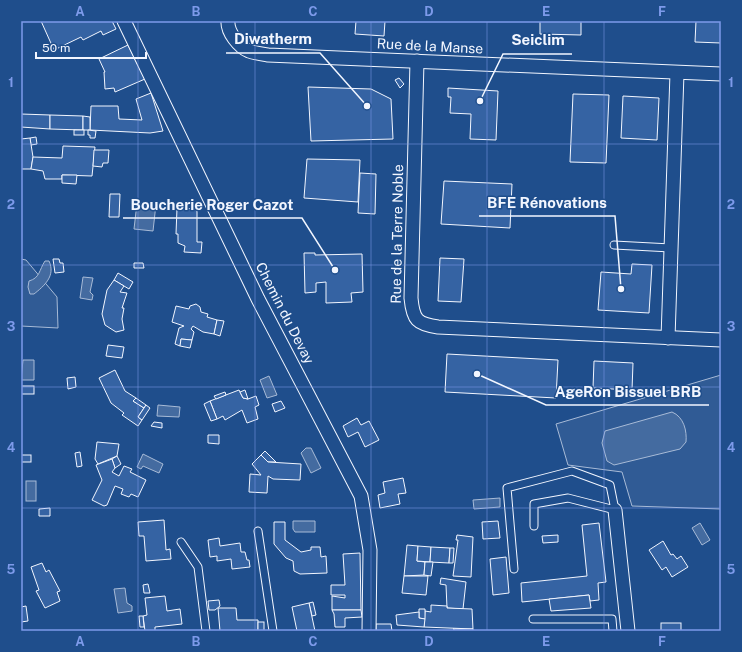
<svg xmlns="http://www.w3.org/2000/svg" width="742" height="652" font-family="'Public Sans',sans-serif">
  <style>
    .built { fill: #305b95; stroke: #a8bbd7 }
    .water { fill: #446ba0; stroke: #a8bbd7 }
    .building { fill: #3563a3; stroke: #f2f6ff }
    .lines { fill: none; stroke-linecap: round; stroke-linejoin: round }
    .lane-casing { stroke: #f2f6ff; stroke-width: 9 }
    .street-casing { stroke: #f2f6ff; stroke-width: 15 }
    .lane { stroke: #1f4e8c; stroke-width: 7 }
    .street { stroke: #1f4e8c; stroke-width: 13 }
    .grid { fill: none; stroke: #7d9aea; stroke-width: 1; stroke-opacity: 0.55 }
    .labels { text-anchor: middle; stroke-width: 3; stroke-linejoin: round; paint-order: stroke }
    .street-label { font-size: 14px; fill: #f2f6ff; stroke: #1f4e8c }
    .leader { fill: none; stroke: #f2f6ff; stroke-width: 1.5 }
    .callout-dot { fill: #f2f6ff; stroke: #1f4e8c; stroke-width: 1.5 }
    .callout-label { font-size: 15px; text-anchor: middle; font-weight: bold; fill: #f2f6ff; stroke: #1f4e8c; stroke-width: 3; stroke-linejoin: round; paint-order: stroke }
    .neatline { fill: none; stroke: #7d9aea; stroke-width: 1.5 }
    .grid-label { font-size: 13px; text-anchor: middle; font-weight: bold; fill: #7d9aea }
  </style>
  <rect width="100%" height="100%" fill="#1f4e8c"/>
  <g class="built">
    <path d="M21 259 26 260 57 297 58 328 21 326Z"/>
    <path d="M721 375V509L632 506 622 472 568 465 556 424Z"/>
  </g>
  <g class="water">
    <path d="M137 203 156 204 153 231 134 229Z"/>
    <path d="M45 261H49C56 276 44 286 34 294H30L28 287 29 281C40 278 39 270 45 261Z"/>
    <path d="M83 277 93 278 90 292 93 295 92 300 80 298Z"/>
    <path d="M23 360H34V380H21Z"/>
    <path d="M269 376 277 395 267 398 260 380Z"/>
    <path d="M158 405 180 407 179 417 157 416Z"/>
    <path d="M672 412C684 417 687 431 686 442L680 449 614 465 607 461 602 443 605 431Z"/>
    <path d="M306 448H311L321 468 311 473 301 453Z"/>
    <path d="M143 454 163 464 159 473 143 466 141 469 137 467Z"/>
    <rect x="26" y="481" width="10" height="20"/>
    <path d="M500 498V507L474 509 473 500Z"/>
    <path d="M293 521H315V532H295L293 529Z"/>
    <path d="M700 523 710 540 702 545 692 528Z"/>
    <path d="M125 588 127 603 132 606V611L118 613 114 589Z"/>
  </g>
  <g class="building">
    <path d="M41 21H112L116 29 103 35 101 31 83 40 81 37 54 50Z"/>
    <path d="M356 21H385L384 36 355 34Z"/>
    <path d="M540 21H581V35L540 34Z"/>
    <path d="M696 21H721V43L695 42Z"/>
    <path d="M128 45 145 79 115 92 114 88 105 89 104 72H105L99 59Z"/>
    <path d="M399 78 404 84 400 88 395 80Z"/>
    <path d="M308 87 371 89 391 99 393 139 311 141Z"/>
    <path d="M448 88 498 91 496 140 470 139 471 114 450 113 451 97H448Z"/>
    <path d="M151 93 163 131 150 133 90 130 91 106H118L119 119 142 120 136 99Z"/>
    <path d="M573 94 609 95 606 163 570 162Z"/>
    <path d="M623 96 659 98 657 140 621 138Z"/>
    <path d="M21 114 50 115V129L21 127Z"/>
    <path d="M50 115 83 116V130L50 129Z"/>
    <path d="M83 116 90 117V130H83Z"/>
    <rect x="74" y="130" width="10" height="5"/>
    <path d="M88 130 96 131 95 138H90V135H88Z"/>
    <path d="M36 137 37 144 31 145 30 138Z"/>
    <path d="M30 138 33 157 31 169H21V139Z"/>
    <path d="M63 146 95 147 92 176 62 175V179H45L43 171 31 169 33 157 62 158Z"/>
    <path d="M94 150H109L108 163H103L102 167 93 166Z"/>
    <path d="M307 159 360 160 358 202 304 198Z"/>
    <path d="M360 173 376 174 375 214 358 213Z"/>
    <path d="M62 175H77L76 184 62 183Z"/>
    <path d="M444 181 512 184 510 228 441 224Z"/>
    <path d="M110 194H120L119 217H109Z"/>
    <path d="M177 208 197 209V242H202L201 253 184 252 185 246 178 243V234H176Z"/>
    <path d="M304 253H315V255L362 254 363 292 351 293 352 302 326 303V282L316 283V292L305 293Z"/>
    <path d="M440 258 464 259 461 302 438 301Z"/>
    <path d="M53 259H59L60 263H63L64 272 55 273Z"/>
    <path d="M134 263H143L144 268H134Z"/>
    <path d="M632 264 652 265 649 313 598 310 601 272 631 274Z"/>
    <path d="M118 273 133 282 129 289 114 280Z"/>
    <path d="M114 280 124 286 120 292 127 293 122 308H124L122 319 124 330 116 332 105 325 102 314 107 290Z"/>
    <path d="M196 304 200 307 201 312 208 314 207 317 217 320 214 334 203 332 193 326 191 329 194 332 192 340 181 339 180 346 175 344 179 328 184 326 172 322 176 306 189 309 190 306Z"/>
    <path d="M217 320 224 321 220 336 214 334Z"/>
    <path d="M181 339 192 340 190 348 180 346Z"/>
    <path d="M108 345 124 347 122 358 106 356Z"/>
    <path d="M447 354 558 360 556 398 445 392Z"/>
    <path d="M594 361 633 363 632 390 593 388Z"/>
    <path d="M115 370 125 391 136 398 133 401 144 408 138 417 142 420 138 426 122 415 124 413 111 403 99 378Z"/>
    <path d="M75 377 76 387 68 389 67 378Z"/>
    <rect x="21" y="386" width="13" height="8"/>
    <path d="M239 390 243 398 248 399 256 396 259 405 255 407 258 419 247 423 242 410 225 420 223 416 217 419 210 401Z"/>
    <path d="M245 390 248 399 243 398 240 392Z"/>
    <path d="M225 392 226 395 216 399 214 396Z"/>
    <path d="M136 398 146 405 144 408 133 401Z"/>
    <path d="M210 401 217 419 211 421 204 404Z"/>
    <path d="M281 401 285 408 275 412 272 404Z"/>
    <path d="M146 405 150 408 142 420 138 417Z"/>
    <path d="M357 418 361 425 369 421 379 440 365 447 358 432 348 437 343 426Z"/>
    <path d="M154 422 162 423V428L151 426Z"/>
    <path d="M208 435H219V444L208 443Z"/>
    <path d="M97 442 119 444 117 456 98 464 95 459Z"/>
    <path d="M265 451 276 462H268L261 455Z"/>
    <path d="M80 452 82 466 77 467 75 453Z"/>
    <rect x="21" y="455" width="10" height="7"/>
    <path d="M261 455 268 462 301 464 300 480 273 479 268 476 267 493 249 492 250 474 261 475 252 464Z"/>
    <path d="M117 456 121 464 115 468 112 459Z"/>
    <path d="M112 459 115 468 112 472 119 476 124 466 132 469 130 472 146 480 138 497 131 494 129 497 121 494 123 489 115 486 107 505 104 506 92 500 102 480 96 465Z"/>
    <path d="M403 478 406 493 398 494 400 504 380 508 378 495 385 493 383 482Z"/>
    <path d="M50 508V516H39V509Z"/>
    <path d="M164 520 166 550 170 549 171 559 146 561 144 536H139L138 522Z"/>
    <path d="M498 521 500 538 483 539 482 522Z"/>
    <path d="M274 522H285V540L301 552 311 550V547H320L321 557 326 556 327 573 300 574 294 571 293 561 286 558 274 544Z"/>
    <path d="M599 523 606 582 598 583 599 600 590 601 589 595 522 602 521 583 587 576 582 525Z"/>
    <path d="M457 535 473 537 471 577 453 576 458 540H456Z"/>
    <path d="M558 535V542L543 543 542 536Z"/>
    <path d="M219 538 220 546 240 543 241 552H245L247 560H249L250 567 232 569 231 559 217 561V556L210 557 208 540Z"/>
    <path d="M663 541 671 555 673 554 677 559 681 556 688 567 672 577 666 567 662 570 649 550Z"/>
    <path d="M407 545 418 546 417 561 425 562 424 575 404 576Z"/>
    <path d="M418 546 431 547 430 562 417 561Z"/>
    <path d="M431 547 450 548 449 563 430 562Z"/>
    <path d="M450 548H454L453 563H449Z"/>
    <path d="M360 553 361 610H332V596L345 598V595H331V585H345L343 554Z"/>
    <path d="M506 557 509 593 493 595 490 559Z"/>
    <path d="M425 562H433L431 576 424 575Z"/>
    <path d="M42 563 46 572 49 570 60 591 57 592 60 601 45 608 36 591 39 590 31 567Z"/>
    <path d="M404 576H428L426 595 402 593Z"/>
    <path d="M441 578 466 582 463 609 447 608 446 585 440 584Z"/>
    <path d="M148 584 150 593H144L143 585Z"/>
    <path d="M589 595 591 608 551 611 549 599Z"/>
    <path d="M165 596 167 611 180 609 182 624 155 627V631H145L143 616 147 615 145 598Z"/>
    <path d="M219 600 220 606 215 610H209L208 601Z"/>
    <path d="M313 602 316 615 312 616 309 603Z"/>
    <path d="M309 603 315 631H297L292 607Z"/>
    <path d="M431 605 447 606V608L472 609 473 629 424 627 425 611 431 612Z"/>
    <path d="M26 606 28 621 21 622V607Z"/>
    <path d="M218 608H236L237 620H258V631H220Z"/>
    <path d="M419 609H425V619L419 618Z"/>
    <path d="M332 610H361L362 617 345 618V627H335L334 614Z"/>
    <path d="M419 612V618L425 619 424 627 397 625 396 615Z"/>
    <path d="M139 616H143L144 627H140Z"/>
    <rect x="258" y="622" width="6" height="9"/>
    <rect x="661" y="623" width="20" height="8"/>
    <path d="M376 624H391L392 631H376Z"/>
    <path d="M454 629H453H473V631H454Z"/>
  </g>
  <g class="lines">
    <g class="lane-casing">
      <g id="lane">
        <path d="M614 245 671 248"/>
        <path d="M258 531 273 631"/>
        <path d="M181 542 198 567 206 631"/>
        <path d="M514 569 507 488 572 471 610 485 615 510 568 498 534 504V526"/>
        <path d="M533 619H612L613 631"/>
      </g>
    </g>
    <g class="street-casing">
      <g id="street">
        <path d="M124 21 258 299 361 496 370 550 369 631"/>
        <path d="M228 21C227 32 239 47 249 51 255 53 262 54 268 55L721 74"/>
        <path d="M417 61 411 298C413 320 417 324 438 327L721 340"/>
        <path d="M668 338 677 73"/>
        <path d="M615 510 628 631"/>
      </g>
    </g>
    <use href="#lane" class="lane"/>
    <use href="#street" class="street"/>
  </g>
  <path class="grid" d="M138 21V631M255 21V631M371 21V631M487 21V631M604 21V631M21 144H721M21 265H721M21 387H721M21 508H721"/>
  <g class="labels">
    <g class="street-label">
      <text transform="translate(430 46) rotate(3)" y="5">Rue de la Manse</text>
      <text transform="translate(397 234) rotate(-89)" y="5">Rue de la Terre Noble</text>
      <text transform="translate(285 313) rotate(63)" y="5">Chemin du Devay</text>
    </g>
  </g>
  <path class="leader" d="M367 106L320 53H226M480 101L503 54H572M621 289L615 216H479M335 270L302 218H123M477 374L546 405H709"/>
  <g class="callout-dot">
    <circle cx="367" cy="106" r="4"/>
    <circle cx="480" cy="101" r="4"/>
    <circle cx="621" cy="289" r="4"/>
    <circle cx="335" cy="270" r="4"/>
    <circle cx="477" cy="374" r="4"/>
  </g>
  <g class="callout-label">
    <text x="273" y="44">Diwatherm</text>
    <text x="538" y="45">Seiclim</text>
    <text x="547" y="208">BFE Rénovations</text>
    <text x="212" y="210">Boucherie Roger Cazot</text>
    <text x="628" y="397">AgeRon Bissuel BRB</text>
  </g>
  <rect width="742" height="652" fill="none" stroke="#1f4e8c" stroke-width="44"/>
  <path d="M36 52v6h110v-6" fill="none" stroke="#f2f6ff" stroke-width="2"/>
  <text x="42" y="52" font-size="12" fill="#f2f6ff" stroke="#1f4e8c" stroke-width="3" paint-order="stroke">50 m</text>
  <rect x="22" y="22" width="698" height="608" class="neatline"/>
  <g class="grid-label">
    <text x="80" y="16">A</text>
    <text x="196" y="16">B</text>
    <text x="313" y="16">C</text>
    <text x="429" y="16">D</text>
    <text x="546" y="16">E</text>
    <text x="662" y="16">F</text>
    <text x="11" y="87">1</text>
    <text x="731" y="87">1</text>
    <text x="11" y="209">2</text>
    <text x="731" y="209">2</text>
    <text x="11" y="331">3</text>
    <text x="731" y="331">3</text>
    <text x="11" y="452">4</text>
    <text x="731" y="452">4</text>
    <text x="11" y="574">5</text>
    <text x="731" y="574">5</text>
    <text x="80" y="646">A</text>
    <text x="196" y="646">B</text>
    <text x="313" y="646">C</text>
    <text x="429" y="646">D</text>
    <text x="546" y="646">E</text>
    <text x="662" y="646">F</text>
  </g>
</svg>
